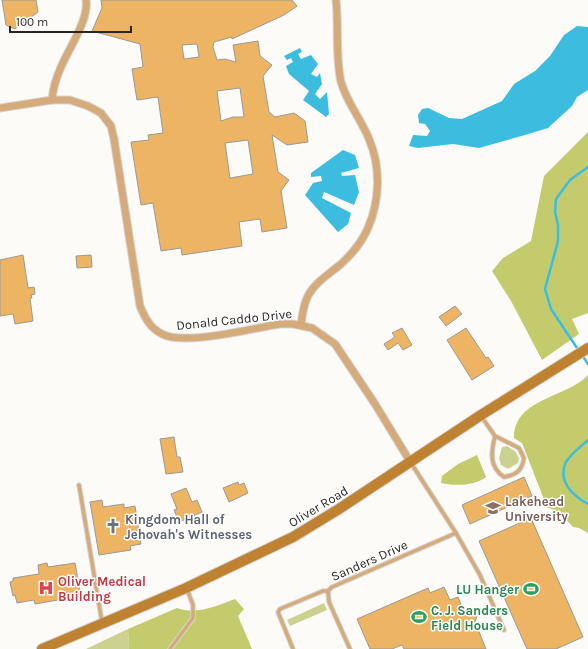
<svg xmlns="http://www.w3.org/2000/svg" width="588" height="649" font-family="Karla,sans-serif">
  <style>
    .green { fill: #cbd18e }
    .forest { fill: #c3cb6d }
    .water { fill: #3cbddf }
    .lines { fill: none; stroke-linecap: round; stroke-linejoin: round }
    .stream { stroke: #3cbddf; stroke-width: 2.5 }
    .building { fill: #edb463; stroke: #9b9996; fill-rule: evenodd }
    .lane-casing { stroke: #d7d5d2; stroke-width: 5.5 }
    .street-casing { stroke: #d7d5d2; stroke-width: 9 }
    .secondary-casing { stroke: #d7d5d2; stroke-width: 12 }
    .lane { stroke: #d5ab7b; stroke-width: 3.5 }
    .street { stroke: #d5ab7b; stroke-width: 7 }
    .secondary { stroke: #bf8230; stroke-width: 10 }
    .labels { text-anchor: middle; stroke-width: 3; stroke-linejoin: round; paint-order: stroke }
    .street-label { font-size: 13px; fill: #282726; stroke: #fff }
    .education-label { font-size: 13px; font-weight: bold; fill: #785e54; stroke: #fff; text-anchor: start }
    .worship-label { font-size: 13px; font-weight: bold; fill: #5b616d; stroke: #fff; text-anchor: start }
    .health-label { font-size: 13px; font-weight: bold; fill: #be3a42; stroke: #fff; text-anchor: start }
    .leisure-label { font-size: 13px; font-weight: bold; fill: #27864d; stroke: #fff; text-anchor: end }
  </style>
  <rect width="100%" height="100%" fill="#fdfbf8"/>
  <g class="green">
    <path d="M507 446 515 451 519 458 518 463 508 469 501 465 499 458 502 447Z"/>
    <path d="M324 603 327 610 290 626 287 620Z"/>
    <path d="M128 629 129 649H86Z"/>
  </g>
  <g class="forest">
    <path d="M588 132V313L572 319 579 334 542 360 511 301 492 271 503 258 531 241 544 176Z"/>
    <path d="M588 375V533L579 528 573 527 560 513 547 507 522 443 514 438C514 398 567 398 588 375Z"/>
    <path d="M477 455 486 477C475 486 454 486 441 483L442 476 458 464Z"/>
    <path d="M235 599 244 609 238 616 252 649H129L128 629 177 608C197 615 216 606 235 599Z"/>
  </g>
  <g class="water">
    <path d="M577 26 588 27V90L577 97 572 106 548 128 525 135 479 148 453 144 418 148 409 146 413 135 427 136 430 131 425 124 419 123 418 115 422 109 428 108 449 118 462 119 502 101 514 84 535 71 550 56 564 35Z"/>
    <path d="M300 48 302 52 298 54 301 59 311 55 318 64 311 74 317 77 320 73 322 84 315 94 320 99 327 92 329 114 326 117 303 100 309 91 289 74 286 66 293 62 291 58 287 60 284 56Z"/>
    <path d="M343 150 355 155 359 168 341 173 342 176 355 175 359 192 354 205 324 192 322 198 351 213 348 224 338 232 305 195 313 183 322 181 321 176 311 177V173Z"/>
  </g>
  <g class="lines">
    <g class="stream">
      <path d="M579 351 551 309 545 289 558 241V225L555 212 556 199 570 180 588 167"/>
      <path d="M582 355 588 364"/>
      <path d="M588 440C581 446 571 454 566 462 557 481 573 496 588 504"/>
    </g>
  </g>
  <g class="building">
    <path d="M2 0H36L38 12 15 29 6 25Z"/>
    <path d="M101 0H292L297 6 284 15 232 39V37L214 42 213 47 217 60 225 59 236 62 233 45 258 41 260 56 272 65 263 76 269 112 275 117 294 113 305 121 308 142 287 145 272 135 278 172 289 180 281 191 287 228 262 232 260 219 239 222 242 246 182 255 181 248 161 251 153 203 141 205 131 142 149 140 148 135 163 133 158 97 137 100 132 69 143 67 140 44 92 31 102 8ZM197 44 199 57 184 59 182 45ZM240 88 244 117H233L221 121 217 91ZM248 140 253 174 230 178 225 143Z"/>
    <path d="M23 255 28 288 34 287 35 294 31 295 32 298H30L33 321 15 324 13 314 0 316V260Z"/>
    <path d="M91 255 92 267 77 268 76 256Z"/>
    <path d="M455 306 462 314 446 326 439 317Z"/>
    <path d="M402 328 412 345 403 350 398 343 388 350 384 344 395 337 392 333Z"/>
    <path d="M466 328 486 358 488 357 494 366 472 380 447 340Z"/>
    <path d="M174 437 177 457H180L183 472 166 474 160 439Z"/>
    <path d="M524 477 532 496 470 524 462 505Z"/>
    <path d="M238 482 239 485 244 483 248 493 229 502 223 488Z"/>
    <path d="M186 488 192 502 197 500 202 512 179 522 174 510 177 509 171 494Z"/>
    <path d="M102 500 103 507 124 504V508L135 506 141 544 130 546 131 550 99 555 90 502Z"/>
    <path d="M531 518 583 637 556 649H527L479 541Z"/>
    <path d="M47 563 48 567 75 563 81 596 35 604 34 600 17 603 15 595 13 596 10 582 13 581V578L39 574 38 565Z"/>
    <path d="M444 587 450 600 458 597 462 607 476 612 477 616 475 622 486 649H404L402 645 392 649H370L357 619 428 588 430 593Z"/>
  </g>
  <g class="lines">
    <g class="lane-casing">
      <g id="lane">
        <path d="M481 416 495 436C491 452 489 467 504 477 517 475 522 470 524 458L519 448 495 436"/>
        <path d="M79 485 102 622"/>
        <path d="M456 533 480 575 504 630"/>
        <path d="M170 649 193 618V605L187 589"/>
        <path d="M293 649 278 612 280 609 323 591H328"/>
        <path d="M350 649 329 602 328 591 332 587 456 533 411 463"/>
      </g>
    </g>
    <g class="street-casing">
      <g id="street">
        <path d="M52 100C53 88 56 78 61 67 69 48 89 20 86 0"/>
        <path d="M0 108 52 100H70L88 106 101 113 111 126 114 139 140 306C145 318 150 328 162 334 184 346 254 328 280 324H293L312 328 335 344 375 404 411 463"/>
        <path d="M301 325C302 316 303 307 307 298 313 284 329 274 341 264 352 254 362 242 368 228 380 200 381 167 369 139 361 119 347 103 341 82 335 55 339 27 336 0"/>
      </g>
    </g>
    <g class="secondary-casing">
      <path id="secondary" d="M42 649 186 588 293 537 339 509 481 415 588 348"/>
    </g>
    <use href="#lane" class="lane"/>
    <use href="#street" class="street"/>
    <use href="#secondary" class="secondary"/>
  </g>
  <defs>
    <g id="university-bare" transform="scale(1.2)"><path d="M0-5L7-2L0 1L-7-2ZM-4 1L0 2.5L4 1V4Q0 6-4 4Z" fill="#8d6e63" stroke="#fff" stroke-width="2.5" paint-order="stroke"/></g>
    <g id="church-bare" transform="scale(1.2)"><path d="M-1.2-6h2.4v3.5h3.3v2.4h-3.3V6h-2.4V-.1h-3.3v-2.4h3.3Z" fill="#6b7280" stroke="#fff" stroke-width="2.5" paint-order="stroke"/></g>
    <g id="hospital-bare" transform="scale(1.2)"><path d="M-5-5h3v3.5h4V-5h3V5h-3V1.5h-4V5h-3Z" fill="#e0444e" stroke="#fff" stroke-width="2.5" paint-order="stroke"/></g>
    <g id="stadium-bare" transform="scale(1.2)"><path d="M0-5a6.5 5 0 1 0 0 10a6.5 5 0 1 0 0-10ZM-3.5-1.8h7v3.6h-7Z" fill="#2e9e5b" stroke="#fff" stroke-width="2.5" paint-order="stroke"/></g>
  </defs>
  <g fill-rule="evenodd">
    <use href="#university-bare" x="493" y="508"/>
    <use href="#church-bare" x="113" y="526"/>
    <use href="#hospital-bare" x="46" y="588"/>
    <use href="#stadium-bare" x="531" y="589"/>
    <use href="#stadium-bare" x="419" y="617"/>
  </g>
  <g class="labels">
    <g class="street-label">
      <text transform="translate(234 319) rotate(-6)" y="5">Donald Caddo Drive</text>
      <text transform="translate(318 506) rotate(-31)" y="5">Oliver Road</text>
      <text transform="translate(369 560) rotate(-24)" y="5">Sanders Drive</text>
    </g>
    <g class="education-label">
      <text x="505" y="506">Lakehead<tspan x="505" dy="15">University</tspan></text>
    </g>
    <g class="worship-label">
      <text x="125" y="524">Kingdom Hall of<tspan x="125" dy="15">Jehovah's Witnesses</tspan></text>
    </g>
    <g class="health-label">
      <text x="58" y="586">Oliver Medical<tspan x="58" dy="15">Building</tspan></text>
    </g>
    <g class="leisure-label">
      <text x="519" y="594">LU Hanger</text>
      <text x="431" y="615" text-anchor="start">C. J. Sanders<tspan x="431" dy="15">Field House</tspan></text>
    </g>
  </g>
  <path d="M10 26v6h121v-6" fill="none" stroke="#282726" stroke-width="2"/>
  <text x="16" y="26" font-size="12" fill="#282726" stroke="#ffffff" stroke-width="3" paint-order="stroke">100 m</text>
</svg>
